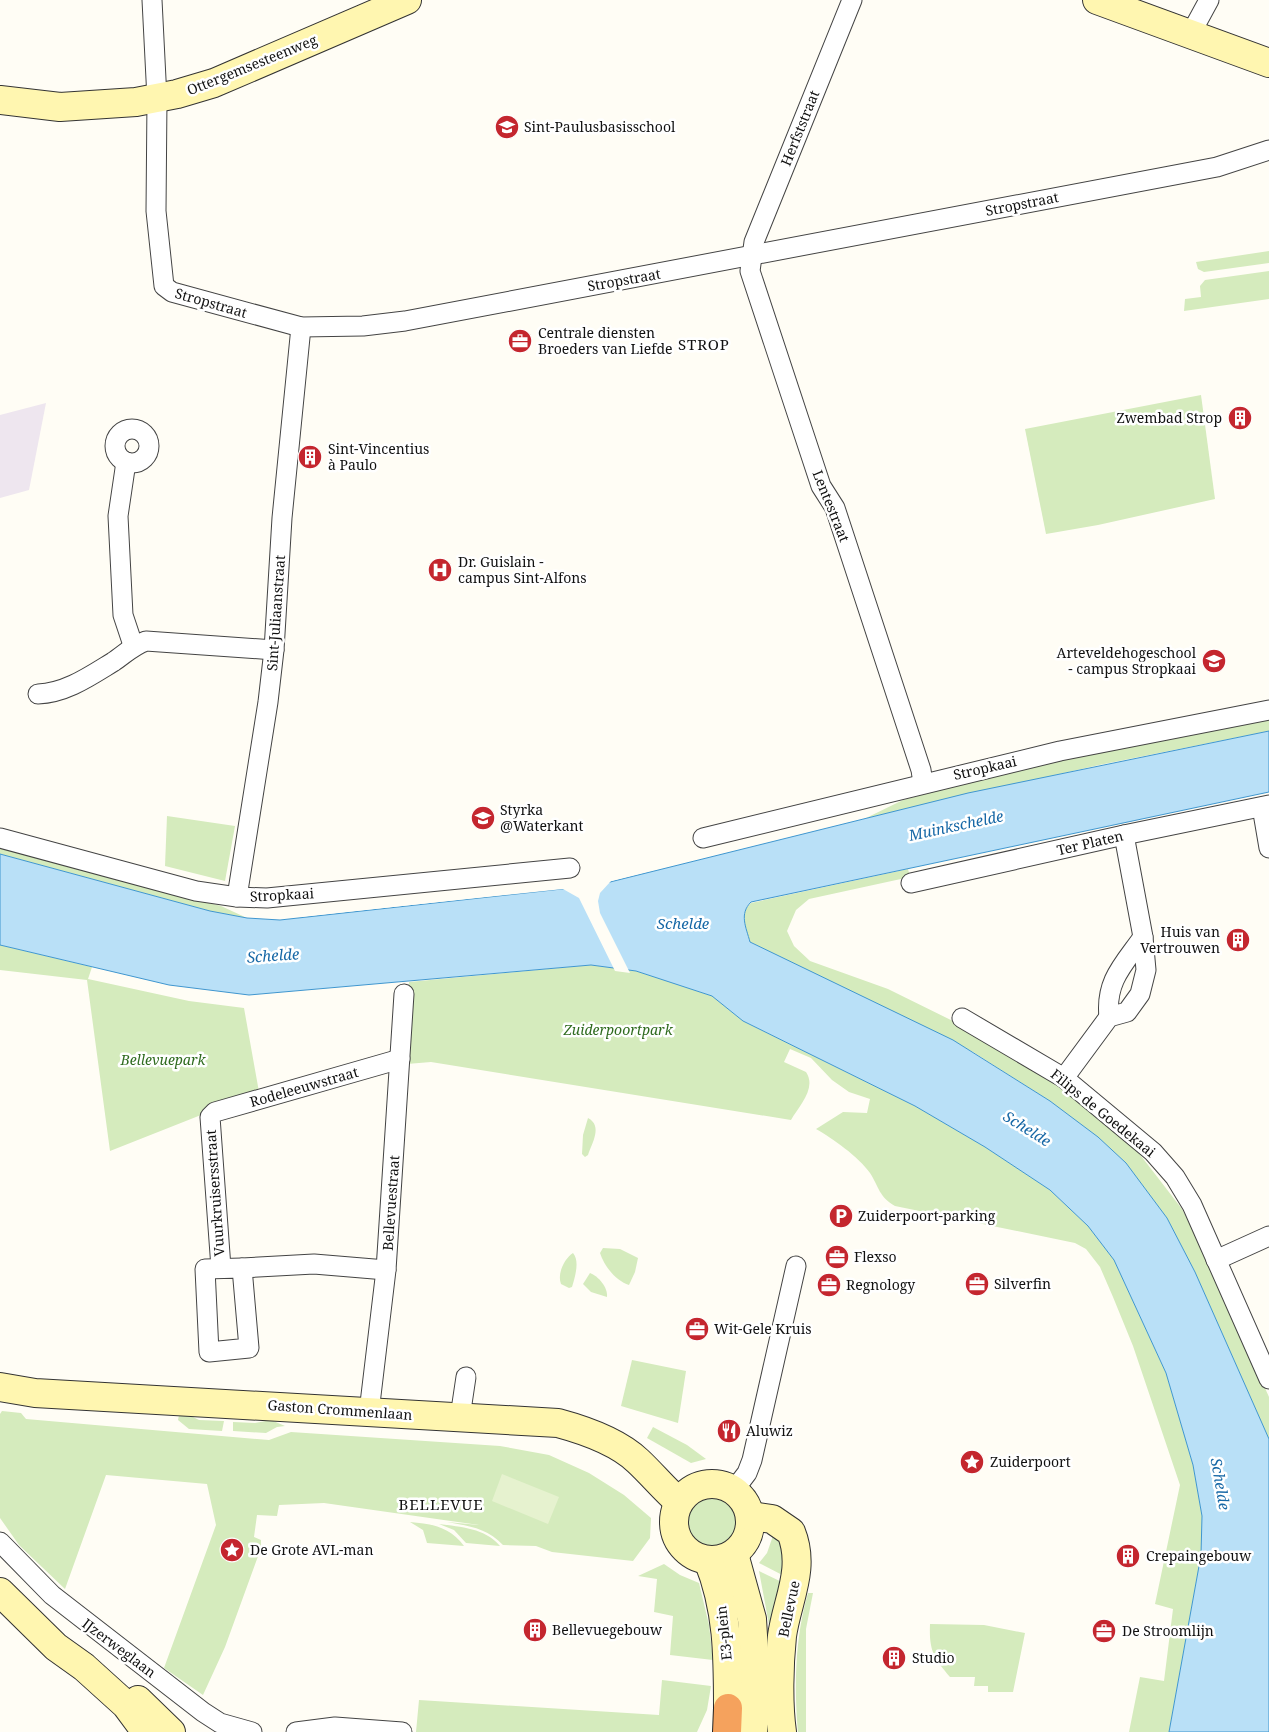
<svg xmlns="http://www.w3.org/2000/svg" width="1269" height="1732" font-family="'Noto Serif',serif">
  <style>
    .industrial { fill: #eee6ef }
    .green { fill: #d5ebbd }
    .pitch { fill: #e6f2cf }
    .water { fill: #b9e0f7; stroke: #3f96cf }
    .pier { fill: #fffdf5 }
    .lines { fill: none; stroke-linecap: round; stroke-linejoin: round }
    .street-casing { stroke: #444; stroke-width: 21 }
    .secondary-casing { stroke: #333; stroke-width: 30 }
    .highway-casing { stroke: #222; stroke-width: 30 }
    .street { stroke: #fff; stroke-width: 19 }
    .secondary { stroke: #fff6b0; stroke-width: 28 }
    .highway { stroke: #f5a25d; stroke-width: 28 }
    .labels { text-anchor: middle; stroke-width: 5; stroke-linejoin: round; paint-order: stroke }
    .street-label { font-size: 14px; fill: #111; stroke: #fff }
    .poi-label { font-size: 14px; fill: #111; stroke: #fff; text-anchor: start }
    .park-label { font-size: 14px; font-style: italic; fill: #2f6b1f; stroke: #fff }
    .neighbourhood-label { font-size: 15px; letter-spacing: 1px; fill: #111; stroke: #fff }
    .water-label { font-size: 15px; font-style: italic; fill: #1768a6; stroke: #fff }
  </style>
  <rect width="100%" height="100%" fill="#fffdf5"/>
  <path class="industrial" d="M46 403 29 490 0 498V415Z"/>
  <g class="green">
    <path d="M1269 251V263L1204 272 1198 269 1196 262Z"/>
    <path d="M1269 271V299L1184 311 1185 299 1201 297 1200 286 1205 280Z"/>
    <path d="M1201 395 1215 499 1098 525 1046 534 1025 429Z"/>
    <path d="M1269 717V731L1099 765 864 819 903 800 1007 772Z"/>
    <path d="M167 816 235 826 225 881 165 866Z"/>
    <path d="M0 846 221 906 247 918 210 911 0 854Z"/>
    <path d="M908 869 910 877 809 899 796 910 787 931 794 946 810 961 888 989 961 1025 1059 1087 1109 1124 1138 1152 1182 1209 1210 1264 1269 1397V1439L1195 1272 1167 1218 1126 1163 1098 1137 1050 1101 973 1052 750 942C746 927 739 914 751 903Z"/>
    <path d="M0 945 92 967 88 979 189 1001 244 1008 259 1092 110 1151 87 980 0 970Z"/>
    <path d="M591 965 636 971 712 996 743 1021 915 1106 985 1147 1050 1190 1088 1226 1114 1260 1166 1373 1193 1465 1202 1516 1201 1555 1169 1732H1129L1140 1677 1164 1681 1173 1609 1155 1604 1180 1485 1133 1346 1113 1297 1100 1267 1086 1249 1075 1243 895 1206C879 1197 879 1187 870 1173 859 1157 832 1138 816 1129L843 1112 867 1113 870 1099 849 1092 832 1080 811 1058 790 1049 784 1062 806 1072C817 1088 799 1106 791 1120L431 1062 407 1064 409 982Z"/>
    <path d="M588 1118C603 1126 592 1143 588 1155L585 1157 582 1154 583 1135Z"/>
    <path d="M603 1248 620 1249 638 1258 635 1272 629 1285C616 1281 604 1266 600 1253Z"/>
    <path d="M573 1253C580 1261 575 1277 572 1287L569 1288 561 1284C557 1274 564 1259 573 1253Z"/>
    <path d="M590 1273C598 1276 608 1287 607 1297L591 1292 583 1284Z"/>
    <path d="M632 1360 686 1371 678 1423 621 1406Z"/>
    <path d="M2 1411 21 1413 26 1419 269 1440 291 1432 500 1446 549 1455 589 1473 624 1495 651 1518 650 1538 633 1561 552 1552 536 1546 503 1545C487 1528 469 1526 447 1522L479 1525 324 1503 279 1505 277 1516 257 1515 254 1537 261 1540V1548L225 1647 203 1695 164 1668 216 1525 207 1484 106 1475 65 1589 19 1545 0 1518V1414Z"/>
    <path d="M179 1415 191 1416 199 1420 224 1421 222 1431 189 1429 178 1420Z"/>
    <path d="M271 1420 285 1426 277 1427 266 1433 233 1431V1422L255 1423Z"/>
    <path d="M653 1427 687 1445 706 1459 691 1463 647 1438Z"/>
    <circle cx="714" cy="1522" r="26"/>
    <path d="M410 1522C433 1524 450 1527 464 1546L427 1543 423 1530Z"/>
    <path d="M439 1524C461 1527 485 1528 500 1546L466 1543 454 1530Z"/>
    <path d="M775 1530 779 1533 788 1578 759 1563 767 1553Z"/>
    <path d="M664 1564 680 1575 699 1583 709 1625 713 1660 670 1655 673 1616 654 1612 657 1579 638 1576Z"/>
    <path d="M759 1571 786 1584 770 1630Z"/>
    <path d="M808 1593H813L806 1629V1732H798C794 1685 795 1638 808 1593Z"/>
    <path d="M930 1624 984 1625 1025 1633 1013 1692H988V1686H974L975 1677H950C933 1657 929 1650 930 1624Z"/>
    <path d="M662 1680 711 1686 707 1710 697 1732H416L419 1700 659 1715Z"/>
  </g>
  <path class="pitch" d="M502 1474 559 1497 548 1524 492 1501Z"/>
  <path class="water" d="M1269 731V792L751 902C739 914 746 927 750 942L953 1040 1050 1101 1098 1137 1126 1163 1167 1218 1195 1272 1269 1439V1732H1169L1201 1555 1202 1516 1193 1465 1166 1373 1114 1260 1088 1226 1050 1190 985 1147 915 1106 743 1021 712 996 636 971 591 965 249 995 169 985 0 945V854L210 911 247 918 280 920 598 885 968 793Z"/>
  <path class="pier" d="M849 820 611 881 600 893 598 901 600 913 630 973 615 971 579 898 563 889 299 917 291 916 598 883Z"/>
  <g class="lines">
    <g class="street-casing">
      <g id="street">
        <path d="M152 0 157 99 156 211 164 286 172 292 301 327 363 326 405 321 1217 167 1269 150"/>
        <path d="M852 0 754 242 750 271 821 486 835 508 921 770 923 783"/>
        <path d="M1190 35 1209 0"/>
        <circle cx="132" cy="446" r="17"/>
        <path d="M126 462 118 516 123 615 133 645"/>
        <path d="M38 694C66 693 90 676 113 662 125 654 132 646 146 641L274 650"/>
        <path d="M1262 807 1269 848"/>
        <path d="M0 838 196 891 237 897 267 898 570 868"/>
        <path d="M703 838 1060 751 1269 710"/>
        <path d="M911 883 1124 835 1269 805"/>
        <path d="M237 897 268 702 274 650 282 518 301 327"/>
        <path d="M1109 1017C1105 981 1124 964 1143 937"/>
        <path d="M962 1018 1064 1078 1153 1152 1175 1177 1192 1205 1269 1379"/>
        <path d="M1064 1078 1109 1017 1127 1012 1140 994 1146 970 1143 937 1124 835"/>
        <path d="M1216 1260 1269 1236"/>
        <path d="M221 1268 210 1117 215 1112 400 1059"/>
        <path d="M242 1268 249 1348 209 1352 205 1269Z"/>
        <path d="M242 1268 314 1264 386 1270"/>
        <path d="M369 1412 386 1270 404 994"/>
        <path d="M460 1417 466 1377"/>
        <path d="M734 1490 747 1473 752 1460 796 1266"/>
        <path d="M0 1542 52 1595 203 1712 220 1723 252 1732"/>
        <path d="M296 1732 335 1727 402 1732"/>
      </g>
    </g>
    <g class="secondary-casing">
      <g id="secondary">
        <path d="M1097 0 1269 63"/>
        <path d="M0 100 60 107 136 102 177 94 214 83 407 0"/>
        <path d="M0 1387 35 1393 558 1423C584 1430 618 1442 638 1461 652 1474 664 1489 679 1502"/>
        <circle cx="712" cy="1522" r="38"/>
        <path d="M750 1516 772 1519 791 1532C806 1569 787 1600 782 1636 779 1665 778 1704 782 1732"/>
        <path d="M734 1554 752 1619 754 1652 753 1732"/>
        <path d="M708 1560C728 1609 728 1656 728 1708"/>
        <path d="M0 1592 56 1647 84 1667 126 1705 146 1732"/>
        <path d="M138 1700 171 1732"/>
      </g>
    </g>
    <g class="highway-casing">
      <path id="highway" d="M727 1732 728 1708"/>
    </g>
    <use href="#street" class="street"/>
    <use href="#secondary" class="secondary"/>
    <use href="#highway" class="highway"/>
  </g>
  <defs>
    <g id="school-disc" transform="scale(1.25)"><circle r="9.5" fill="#c4262e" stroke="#fff"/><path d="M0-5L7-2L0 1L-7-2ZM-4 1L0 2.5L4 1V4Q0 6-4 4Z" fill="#fff"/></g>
    <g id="office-disc" transform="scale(1.25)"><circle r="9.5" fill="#c4262e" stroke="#fff"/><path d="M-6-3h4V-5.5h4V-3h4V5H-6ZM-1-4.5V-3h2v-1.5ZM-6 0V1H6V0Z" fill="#fff"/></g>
    <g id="building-disc" transform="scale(1.25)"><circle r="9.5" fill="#c4262e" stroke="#fff"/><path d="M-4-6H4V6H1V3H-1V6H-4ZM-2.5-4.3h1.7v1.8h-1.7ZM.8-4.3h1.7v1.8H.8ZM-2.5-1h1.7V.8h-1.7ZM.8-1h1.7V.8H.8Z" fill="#fff"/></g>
    <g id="hospital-disc" transform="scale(1.25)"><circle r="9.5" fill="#c4262e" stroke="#fff"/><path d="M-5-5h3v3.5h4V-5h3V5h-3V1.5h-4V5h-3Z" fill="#fff"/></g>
    <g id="university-disc" transform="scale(1.25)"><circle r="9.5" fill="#c4262e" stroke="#fff"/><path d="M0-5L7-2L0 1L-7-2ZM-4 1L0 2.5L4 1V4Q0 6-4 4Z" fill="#fff"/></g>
    <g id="parking-disc" transform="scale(1.25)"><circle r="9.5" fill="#c4262e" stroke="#fff"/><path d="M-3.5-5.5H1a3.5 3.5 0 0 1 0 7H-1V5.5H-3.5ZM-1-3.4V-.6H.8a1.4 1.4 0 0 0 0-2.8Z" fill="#fff"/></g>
    <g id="restaurant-disc" transform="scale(1.25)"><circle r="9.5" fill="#c4262e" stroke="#fff"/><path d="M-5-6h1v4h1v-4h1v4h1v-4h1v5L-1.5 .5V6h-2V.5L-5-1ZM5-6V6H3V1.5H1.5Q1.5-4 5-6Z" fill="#fff"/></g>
    <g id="sight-disc" transform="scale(1.25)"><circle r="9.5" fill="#c4262e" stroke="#fff"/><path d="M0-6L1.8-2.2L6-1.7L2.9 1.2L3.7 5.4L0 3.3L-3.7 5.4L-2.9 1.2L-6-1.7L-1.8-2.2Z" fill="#fff"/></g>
  </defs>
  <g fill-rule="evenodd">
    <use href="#school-disc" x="507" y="127"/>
    <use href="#office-disc" x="520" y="341"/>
    <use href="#building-disc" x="1240" y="418"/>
    <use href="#building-disc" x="310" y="457"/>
    <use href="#hospital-disc" x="440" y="570"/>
    <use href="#university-disc" x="1214" y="661"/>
    <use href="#school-disc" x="483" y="818"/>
    <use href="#building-disc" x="1238" y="940"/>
    <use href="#parking-disc" x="841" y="1216"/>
    <use href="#office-disc" x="837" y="1257"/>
    <use href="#office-disc" x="977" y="1284"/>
    <use href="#office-disc" x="829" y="1285"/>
    <use href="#office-disc" x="697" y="1329"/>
    <use href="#restaurant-disc" x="729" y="1431"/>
    <use href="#sight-disc" x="972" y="1462"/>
    <use href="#sight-disc" x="232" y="1550"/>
    <use href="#building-disc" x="1128" y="1556"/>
    <use href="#building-disc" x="535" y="1630"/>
    <use href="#office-disc" x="1104" y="1631"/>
    <use href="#building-disc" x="894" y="1658"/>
  </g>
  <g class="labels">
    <g class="street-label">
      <text transform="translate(252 65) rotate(-22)" y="5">Ottergemsesteenweg</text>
      <text transform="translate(800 128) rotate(-68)" y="5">Herfststraat</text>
      <text transform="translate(1022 204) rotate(-11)" y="5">Stropstraat</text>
      <text transform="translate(624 280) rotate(-10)" y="5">Stropstraat</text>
      <text transform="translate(211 303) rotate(16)" y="5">Stropstraat</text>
      <text transform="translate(831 506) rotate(68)" y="5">Lentestraat</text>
      <text transform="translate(276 613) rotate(-86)" y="5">Sint-Juliaanstraat</text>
      <text transform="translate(985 768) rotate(-13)" y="5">Stropkaai</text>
      <text transform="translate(1090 843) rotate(-13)" y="5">Ter Platen</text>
      <text transform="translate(282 895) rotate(-3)" y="5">Stropkaai</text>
      <text transform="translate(304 1087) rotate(-16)" y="5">Rodeleeuwstraat</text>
      <text transform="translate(1103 1113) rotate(39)" y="5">Filips de Goedekaai</text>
      <text transform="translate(215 1193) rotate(-94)" y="5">Vuurkruisersstraat</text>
      <text transform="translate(391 1203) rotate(-86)" y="5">Bellevuestraat</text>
      <text transform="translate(340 1410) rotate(4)" y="5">Gaston Crommenlaan</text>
      <text transform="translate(789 1609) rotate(-78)" y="5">Bellevue</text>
      <text transform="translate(724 1633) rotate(-96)" y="5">E3-plein</text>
      <text transform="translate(119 1648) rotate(37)" y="5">IJzerweglaan</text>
    </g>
    <g class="poi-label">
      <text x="524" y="132">Sint-Paulusbasisschool</text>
      <text x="538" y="338">Centrale diensten<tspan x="538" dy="16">Broeders van Liefde</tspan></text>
      <text x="1222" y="423" text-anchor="end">Zwembad Strop</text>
      <text x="328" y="454">Sint-Vincentius<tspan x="328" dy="16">à Paulo</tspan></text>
      <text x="458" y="567">Dr. Guislain -<tspan x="458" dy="16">campus Sint-Alfons</tspan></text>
      <text x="1196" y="658" text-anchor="end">Arteveldehogeschool<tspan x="1196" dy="16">- campus Stropkaai</tspan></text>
      <text x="500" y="815">Styrka<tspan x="500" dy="16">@Waterkant</tspan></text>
      <text x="1220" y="937" text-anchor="end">Huis van<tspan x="1220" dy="16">Vertrouwen</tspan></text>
      <text x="858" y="1221">Zuiderpoort-parking</text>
      <text x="854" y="1262">Flexso</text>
      <text x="994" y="1289">Silverfin</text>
      <text x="846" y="1290">Regnology</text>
      <text x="714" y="1334">Wit-Gele Kruis</text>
      <text x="746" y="1436">Aluwiz</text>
      <text x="990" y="1467">Zuiderpoort</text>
      <text x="250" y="1555">De Grote AVL-man</text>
      <text x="1146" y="1561">Crepaingebouw</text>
      <text x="552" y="1635">Bellevuegebouw</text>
      <text x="1122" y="1636">De Stroomlijn</text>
      <text x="912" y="1663">Studio</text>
    </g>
    <g class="park-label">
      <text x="618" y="1035">Zuiderpoortpark</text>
      <text x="163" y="1065">Bellevuepark</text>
    </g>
    <g class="neighbourhood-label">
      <text x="704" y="350">STROP</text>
      <text x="441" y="1510">BELLEVUE</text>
    </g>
    <g class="water-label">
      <text transform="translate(956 826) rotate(-12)" y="5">Muinkschelde</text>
      <text x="683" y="929">Schelde</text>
      <text transform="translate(273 956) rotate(-4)" y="5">Schelde</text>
      <text transform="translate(1027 1129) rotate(32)" y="5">Schelde</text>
      <text transform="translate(1220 1484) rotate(80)" y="5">Schelde</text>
    </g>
  </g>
</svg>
